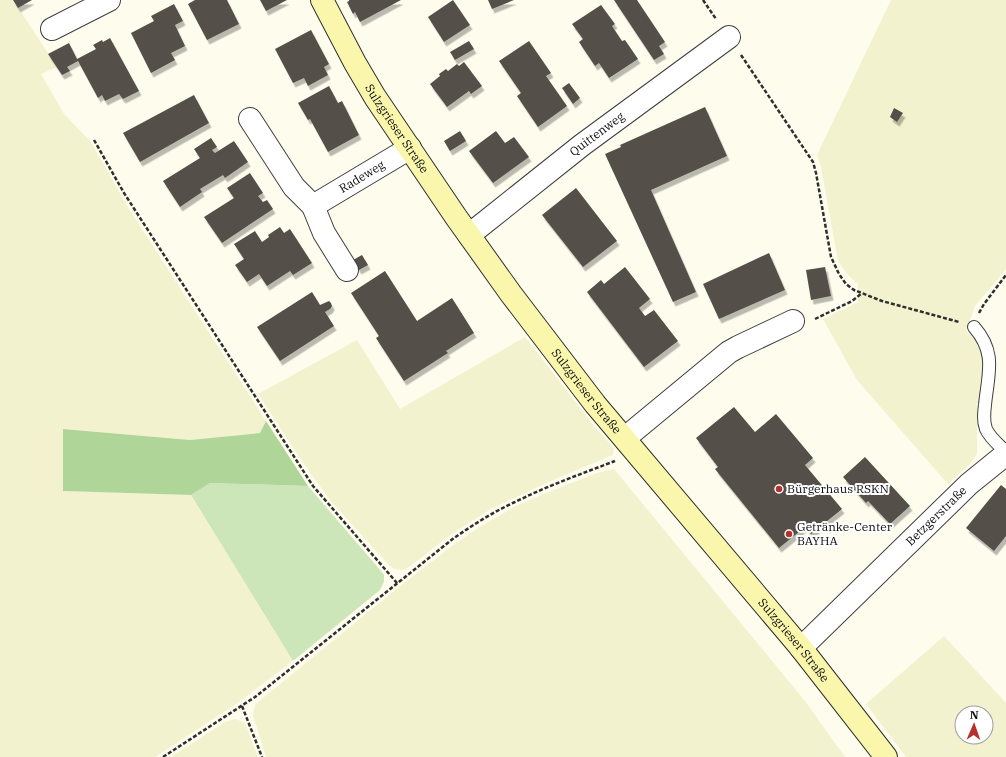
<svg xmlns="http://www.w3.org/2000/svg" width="1006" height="757" font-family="'IBM Plex Serif',serif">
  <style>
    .farmland { fill: #f2f2cf; fill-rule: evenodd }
    .green { fill: #cde6b9 }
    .forest { fill: #b0d599 }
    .building { fill: #544f4a; filter: url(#shadow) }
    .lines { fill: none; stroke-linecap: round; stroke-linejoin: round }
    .lane-casing { stroke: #3f3f3f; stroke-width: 14 }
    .street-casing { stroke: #3f3f3f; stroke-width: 24 }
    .secondary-casing { stroke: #2e2e2e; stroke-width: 24 }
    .path { stroke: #2e2e2e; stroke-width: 2.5; stroke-dasharray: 4 2; stroke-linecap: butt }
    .lane { stroke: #fff; stroke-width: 12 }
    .street { stroke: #fff; stroke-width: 22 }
    .secondary { stroke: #faf7ac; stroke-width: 22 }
    .poi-dot { fill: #b3322e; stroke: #fff; stroke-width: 1.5 }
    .labels { text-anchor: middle; stroke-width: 4; stroke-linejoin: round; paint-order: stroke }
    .street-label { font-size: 12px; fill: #0c0c0c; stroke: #fff }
    .poi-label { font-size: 12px; fill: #0c0c0c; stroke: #fff; text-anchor: start }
  </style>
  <defs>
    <filter id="shadow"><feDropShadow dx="2.5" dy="4.5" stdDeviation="0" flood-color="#0004"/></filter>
  </defs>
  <rect width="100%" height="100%" fill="#fefced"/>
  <g class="farmland">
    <path d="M0 0H13L57 67 41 74 64 114 91 142 129 209 266 421 260 433 190 440 64 429 63 491 191 495 293 661 239 702 155 757H0Z"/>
    <path d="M891 0H1006V269L975 306 966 331 975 339 978 345 983 358V366L977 412V454L970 464 948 484 857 380 823 319 858 302V284L847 274 838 261 821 167 817 155Z"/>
    <path d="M525 337 595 427 614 448 613 455 553 480 491 509 450 535 408 568 403 570 394 569 389 565 330 500 306 467 258 394 357 340 400 409Z"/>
    <path d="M614 469 805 701 845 757H266L253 715 255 705 258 702 399 587 452 546 478 528 518 505 541 495 597 473Z"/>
    <path d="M944 636 1006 703V757H906L866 704ZM962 713H986V737H962Z"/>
    <path d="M235 719 243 722 246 725 258 757H171L225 722Z"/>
  </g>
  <path class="green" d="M210 483 308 486 381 571 384 575V582L380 590 293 661 191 495Z"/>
  <path class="forest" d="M266 421 308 486 210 483 191 495 63 491V429L190 440 260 433Z"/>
  <g class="building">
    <path d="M13 0H32L18 8Z"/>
    <path d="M195 0H227L239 24 207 40 188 4Z"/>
    <path d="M260 0H287L266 11Z"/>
    <path d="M349 0H401L360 22 355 12 353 14 347 2 349 1Z"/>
    <path d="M453 0 470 25 444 42 428 17Z"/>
    <path d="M488 0H514L492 9Z"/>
    <path d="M614 0H637L665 42 659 46 664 54 654 60Z"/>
    <path d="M174 4 183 21 175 25 185 46 171 53 175 60 151 73 131 33 154 21 151 16Z"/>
    <path d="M601 5 615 24 612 26 622 41 625 40 638 59 609 78 599 63 595 66 579 42 583 39 572 24Z"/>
    <path d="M311 30 329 64 324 67 328 75 308 86 304 78 293 83 275 49Z"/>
    <path d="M110 38 139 91 123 99 119 94 105 101 102 95 98 98 78 61 67 67 70 71 62 75 48 54 69 43 77 59 96 49 93 45 102 40 103 42Z"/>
    <path d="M469 41 474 49 455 60 450 52Z"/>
    <path d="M529 41 551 73 546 76 567 106 538 127 517 96 521 93 499 61Z"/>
    <path d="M464 62 482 86 471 94 469 91 447 107 430 84 440 76 439 74 446 69 448 71 457 64 459 66Z"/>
    <path d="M569 83 580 98 573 104 562 88Z"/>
    <path d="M329 86 338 103 342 101 359 135 328 152 310 119 308 120 298 103Z"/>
    <path d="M194 95 209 123 140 162 123 133Z"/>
    <path d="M705 107 727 156 651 190 696 292 673 302 605 154 621 147 620 145Z"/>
    <path d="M894 108 903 113 897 122 890 117Z"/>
    <path d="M460 131 466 141 450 151 444 141Z"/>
    <path d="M496 131 505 143 514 137 529 157 493 183 469 151Z"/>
    <path d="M211 138 217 147 212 150 215 153 234 141 248 162 225 178 223 175 200 189 202 192 180 207 163 181 200 158 194 149Z"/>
    <path d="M250 173 263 193 258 196 263 202 267 200 273 209 222 243 204 217 234 198 227 188Z"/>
    <path d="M576 188 617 241 583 267 542 215Z"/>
    <path d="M280 227 284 233 290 229 312 263 293 275 290 271 267 286 259 274 247 282 235 265 244 259 234 244 255 231 262 242 269 237 268 235Z"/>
    <path d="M769 253 785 290 719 319 703 284Z"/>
    <path d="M362 255 368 265 359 270 353 260Z"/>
    <path d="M625 267 650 299 639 308 645 316 654 310 678 341 644 367 587 292 601 280 604 284Z"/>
    <path d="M825 267 831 296 811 300 806 270Z"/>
    <path d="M385 271 417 321 452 298 474 333 446 351 448 353 404 381 376 338 379 336 351 293Z"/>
    <path d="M312 292 320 305 329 301 331 303 332 306 330 309 325 312 334 326 280 361 257 327Z"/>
    <path d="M734 407 755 432 776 414 813 458 805 465 842 509 811 534 805 527 779 548 715 469 718 467 696 438Z"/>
    <path d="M865 457 910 506 890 524 868 501 866 503 843 477Z"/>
    <path d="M1001 485 1006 489V536L994 551 966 528Z"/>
  </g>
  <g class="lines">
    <g class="lane-casing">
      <path id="lane" d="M974 327C997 353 988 374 985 405 984 413 983 421 986 429 990 438 999 445 1006 452"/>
    </g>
    <g class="street-casing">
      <g id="street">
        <path d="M52 29 109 0"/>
        <path d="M250 119 294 187 313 206 324 233 347 270"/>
        <path id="s1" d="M313 206 410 148"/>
        <path id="s2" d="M469 235 582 145 729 37"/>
        <path d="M625 438 729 352 738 347 793 321"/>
        <path id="s3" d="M801 648 969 484 1006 454"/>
      </g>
    </g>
    <g class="secondary-casing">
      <g id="secondary">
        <path id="s4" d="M322 0 355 63 375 97 456 217 511 294 595 404 801 648 886 757"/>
      </g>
    </g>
    <g class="path">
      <path d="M703 0 716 19"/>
      <path d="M741 55 813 162 816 173 831 257 839 274 846 284 854 290 882 301 959 322"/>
      <path d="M94 140 124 193 313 486 397 583"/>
      <path d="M979 313 984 304 1006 275"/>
      <path d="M815 319 852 301 861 294"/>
      <path d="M242 706 262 757"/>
      <path d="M163 757 255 697 454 538C473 525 493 512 515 502 547 486 581 474 615 461"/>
    </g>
    <use href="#lane" class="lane"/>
    <use href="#street" class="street"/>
    <use href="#secondary" class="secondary"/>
  </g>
  <g class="poi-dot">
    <circle cx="779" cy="489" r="4"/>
    <circle cx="789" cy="534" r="4"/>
  </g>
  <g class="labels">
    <g class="street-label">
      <text dy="4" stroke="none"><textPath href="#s4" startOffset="149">Sulzgrieser Straße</textPath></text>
      <text dy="4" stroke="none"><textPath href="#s2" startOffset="163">Quittenweg</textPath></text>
      <text dy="4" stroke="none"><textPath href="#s1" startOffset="57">Radeweg</textPath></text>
      <text dy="4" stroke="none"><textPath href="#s4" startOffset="473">Sulzgrieser Straße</textPath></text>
      <text dy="4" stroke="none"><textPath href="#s3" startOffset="189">Betzgerstraße</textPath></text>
      <text dy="4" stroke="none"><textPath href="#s4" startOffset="797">Sulzgrieser Straße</textPath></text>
    </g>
    <g class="poi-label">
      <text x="787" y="493">Bürgerhaus RSKN</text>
      <text x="797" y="531">Getränke-Center<tspan x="797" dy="14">BAYHA</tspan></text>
    </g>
  </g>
  <g transform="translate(974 725) rotate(2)"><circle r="19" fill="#ffffff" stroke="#9e9e9e"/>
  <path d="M0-3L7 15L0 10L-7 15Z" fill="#b3322e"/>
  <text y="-6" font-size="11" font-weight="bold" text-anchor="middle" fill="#0c0c0c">N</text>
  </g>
</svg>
